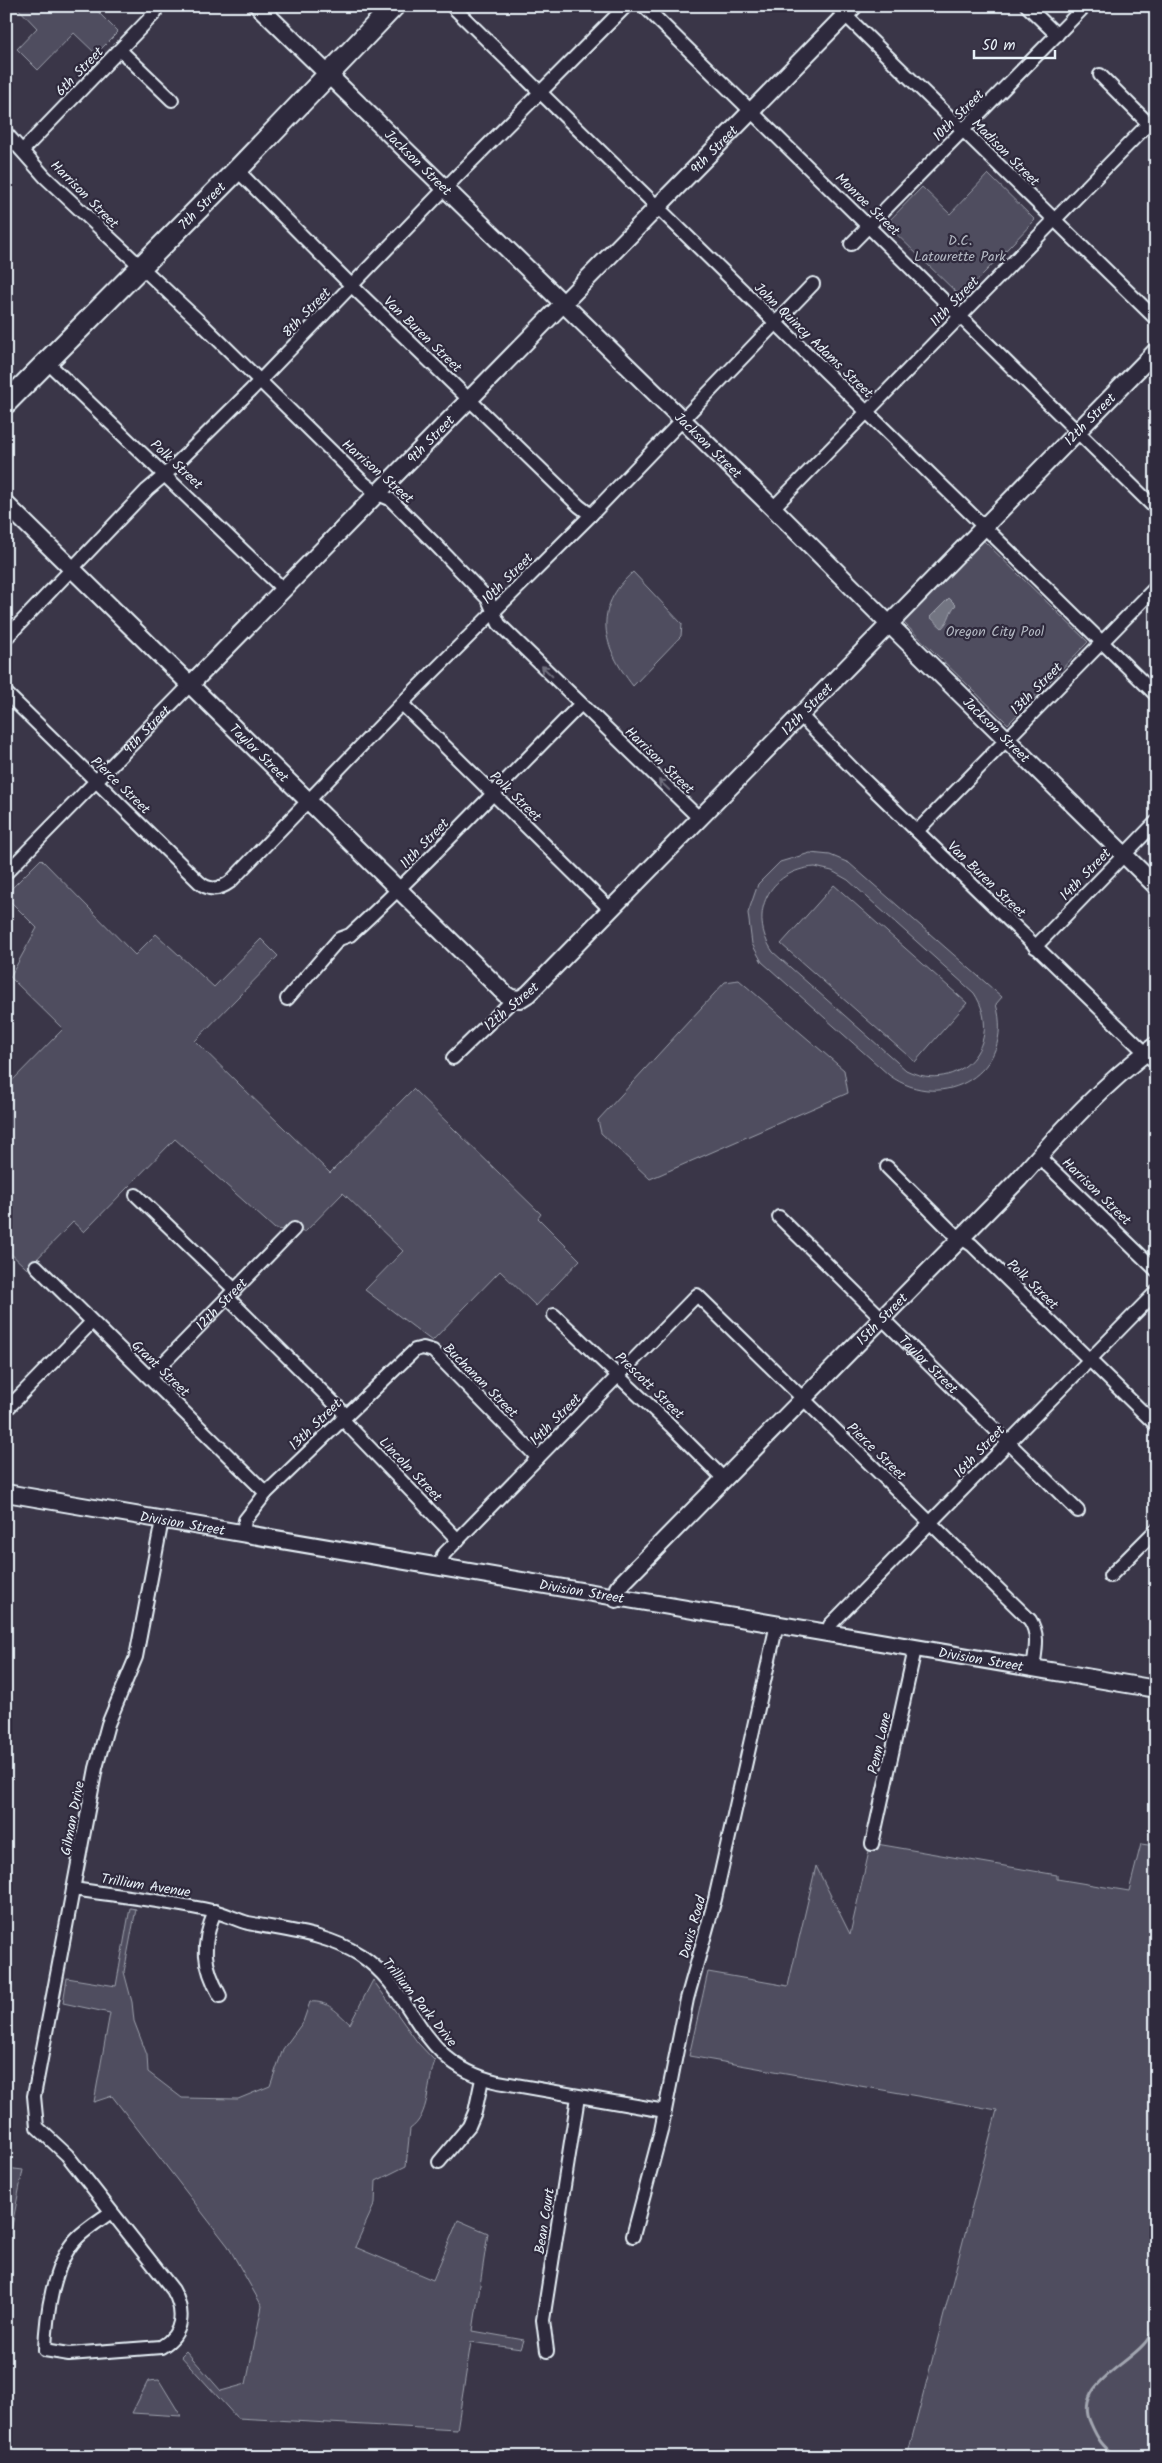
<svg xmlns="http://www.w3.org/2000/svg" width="1162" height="2463" font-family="Kalam,sans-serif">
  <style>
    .green { fill: #504e5f; stroke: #9ca0ac; fill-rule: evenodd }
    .water { fill: #737482; stroke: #a2a6b1 }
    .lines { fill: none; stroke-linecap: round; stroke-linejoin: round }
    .stream { stroke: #a2a6b1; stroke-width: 3 }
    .minor-casing { stroke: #e8f1f8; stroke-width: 16 }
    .tertiary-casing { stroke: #e8f1f8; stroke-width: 20 }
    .primary-casing { stroke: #e8f1f8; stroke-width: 24 }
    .minor { stroke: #2f2a3d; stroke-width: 12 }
    .tertiary { stroke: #2f2a3d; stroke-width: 16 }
    .primary { stroke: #2f2a3d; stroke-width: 20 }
    .oneway { stroke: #70707e }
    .labels { text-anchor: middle; stroke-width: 4.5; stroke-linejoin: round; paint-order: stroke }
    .street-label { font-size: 14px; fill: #e8f1f8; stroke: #2f2a3d }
    .park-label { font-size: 14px; fill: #b3b8c2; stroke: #2f2a3d }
  </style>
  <rect width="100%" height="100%" fill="#3a3648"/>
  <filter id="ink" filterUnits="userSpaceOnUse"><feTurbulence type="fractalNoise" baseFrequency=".02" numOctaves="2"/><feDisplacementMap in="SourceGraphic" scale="10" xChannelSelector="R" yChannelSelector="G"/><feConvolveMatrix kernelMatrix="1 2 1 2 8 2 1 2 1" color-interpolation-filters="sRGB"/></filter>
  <g filter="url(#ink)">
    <g class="green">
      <path d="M16 6H92L118 32 96 54 74 33 38 70 17 49 37 28Z"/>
      <path d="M988 174 1035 220 961 297 886 224 922 187 950 214Z"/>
      <path d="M983 540 1088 642 1008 724 903 622Z"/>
      <path d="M633 572 682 624 681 636 633 686C602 646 592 609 633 572Z"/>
      <path d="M810 853 830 855 849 863 1002 997 996 1004C1016 1071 943 1115 889 1075L770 969 762 962 752 944 748 913 758 884 780 862ZM815 867 832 871 848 880 974 993C1006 1042 959 1096 906 1070L773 952C747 914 769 870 815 867Z"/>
      <path d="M41 859 135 955 156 934 214 987 261 939 278 956 195 1041 330 1173 413 1089 541 1214 538 1218 580 1260 536 1306 500 1271 432 1341 365 1290 403 1251 343 1193 305 1232 275 1229 175 1139 84 1232 73 1222 27 1269 6 1249V1087L63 1029 10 977 37 928 6 897V894Z"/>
      <path d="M834 885 967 1003 915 1062 781 944Z"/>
      <path d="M739 980 844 1070 848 1093 650 1179 601 1133 598 1120 725 982Z"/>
      <path d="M871 1843 1057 1875V1879L1129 1891 1141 1844 1156 1846V2457H907L997 2110 689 2056 708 1972 788 1986 816 1866 850 1934Z"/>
      <path d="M130 1908 136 1909 124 1972 132 2002 134 2021 147 2055 148 2072 182 2098 238 2099 270 2086 283 2049 303 2022 310 2002C328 2000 338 2013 350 2024L373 1980 418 2043 435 2061C427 2082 430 2116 410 2129L406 2166 376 2181 375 2203 355 2247 433 2280 458 2220 488 2233 473 2331 524 2340 521 2349 471 2342 457 2430 237 2418 181 2356 186 2351 221 2391 246 2384 262 2306 228 2246 112 2096 94 2102 110 2013 63 2003 67 1978 116 1986Z"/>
      <path d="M6 2168 23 2170 6 2256Z"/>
      <path d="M159 2380 181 2416 132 2413 148 2381Z"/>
    </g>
    <path class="water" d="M949 598 956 605C949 611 951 619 942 628L930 617Z"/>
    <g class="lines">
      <g class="stream">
        <path d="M1116 2457C1102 2445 1098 2440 1091 2424 1073 2387 1124 2367 1144 2344 1149 2339 1152 2331 1156 2325"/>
        <path d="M1154 2457 1156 2456"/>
      </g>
      <g class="minor-casing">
        <g id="minor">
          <path d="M452 6 1156 695"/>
          <path d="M644 6 1156 509"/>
          <path d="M836 6 1156 319"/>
          <path d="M1027 6 1057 35"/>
          <path d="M120 50 172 100"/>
          <path d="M1100 75 1156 131"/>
          <path d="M6 133 45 177 201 323 364 483 378 494 390 499 435 544 488 599 499 624 699 818"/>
          <path d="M23 150 155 13"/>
          <path d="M237 170 352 286 579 506 591 515"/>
          <path d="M851 244 1085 6"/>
          <path d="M47 362 284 590"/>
          <path d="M773 508 1156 116"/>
          <path d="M6 638 147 490 166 474 251 390 456 177 626 6"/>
          <path d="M6 693 199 882C209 891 219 890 230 882L411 694 591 515 813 284"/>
          <path d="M402 704 609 908"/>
          <path d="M800 715 858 774 1156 1063"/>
          <path d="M917 831 1156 587"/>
          <path id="s1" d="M6 873 190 685"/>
          <path d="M1035 947 1156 822"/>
          <path d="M287 999 339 939 350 935C430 862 504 781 581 704"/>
          <path d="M453 1058 514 999"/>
          <path d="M1038 1156 1156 1270"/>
          <path d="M887 1167 951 1231 972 1245 1156 1425"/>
          <path d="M136 1195 235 1290"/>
          <path id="s2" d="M779 1217 1078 1511"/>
          <path d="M36 1266 266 1493"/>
          <path d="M228 1298 346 1415"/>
          <path d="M554 1315 672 1427 724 1479"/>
          <path id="s3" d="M150 1377 294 1229"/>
          <path d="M6 1410 92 1322"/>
          <path d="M342 1419 458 1540"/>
          <path d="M243 1533 245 1520 266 1493 415 1350 423 1348 433 1351 538 1458"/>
          <path d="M441 1568 443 1555 697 1295 1030 1620C1040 1636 1035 1651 1033 1669"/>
          <path d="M1110 1576 1156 1530"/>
          <path d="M828 1632 830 1625 1156 1292"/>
          <path d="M872 1844 915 1649"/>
          <path d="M73 1889C120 1896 166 1901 212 1911 224 1913 236 1920 248 1923 287 1931 325 1933 360 1955 419 1994 415 2063 498 2082L665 2111"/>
          <path d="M215 1911C201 1945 203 1965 220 1996"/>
          <path d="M439 2162 469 2126 475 2112 482 2079"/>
          <path d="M111 2212C100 2220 87 2228 77 2238 53 2262 46 2317 45 2350L69 2354 161 2347C184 2334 185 2311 173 2290L67 2155 37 2127 34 2096 96 1768 108 1724 136 1657 162 1520"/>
          <path d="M633 2236 661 2131 687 1999 715 1899 777 1624"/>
          <path d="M547 2351 543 2320 578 2097"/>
        </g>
      </g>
      <g class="tertiary-casing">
        <g id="tertiary">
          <path id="s4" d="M258 6 773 508 889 624 1156 886"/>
          <path id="s5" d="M6 504 505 994 511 998 520 999 528 994 1156 351"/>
          <path id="s6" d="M190 685 854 6"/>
          <path id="s7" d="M6 1493 1156 1689"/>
          <path id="s8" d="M616 1599 618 1588 623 1582 1019 1179C1062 1130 1103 1084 1156 1045"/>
        </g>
      </g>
      <g class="primary-casing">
        <g id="primary">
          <path id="s9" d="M6 403 237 170 394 6"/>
        </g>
      </g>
      <use href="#minor" class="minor"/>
      <use href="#tertiary" class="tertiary"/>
      <use href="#primary" class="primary"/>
    </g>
    <defs><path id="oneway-shaft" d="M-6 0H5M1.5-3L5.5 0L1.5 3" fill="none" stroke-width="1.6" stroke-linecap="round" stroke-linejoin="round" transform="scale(1.25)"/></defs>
    <g class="oneway">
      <use href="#oneway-shaft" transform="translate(547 671) rotate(-136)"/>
      <use href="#oneway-shaft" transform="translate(664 785) rotate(-136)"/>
    </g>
  </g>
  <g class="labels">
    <g class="street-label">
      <text transform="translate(79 71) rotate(-46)" y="5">6th Street</text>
      <text transform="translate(958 115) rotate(-45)" y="5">10th Street</text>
      <text dy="5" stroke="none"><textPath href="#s6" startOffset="749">9th Street</textPath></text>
      <text transform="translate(1006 152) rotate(45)" y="5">Madison Street</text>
      <text dy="5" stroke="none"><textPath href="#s4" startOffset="224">Jackson Street</textPath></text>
      <text transform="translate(85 194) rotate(45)" y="5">Harrison Street</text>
      <text transform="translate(868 204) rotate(44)" y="5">Monroe Street</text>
      <text dy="5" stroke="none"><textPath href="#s9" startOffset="278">7th Street</textPath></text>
      <text transform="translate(954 301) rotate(-46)" y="5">11th Street</text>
      <text transform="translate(306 312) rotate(-46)" y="5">8th Street</text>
      <text transform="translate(423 334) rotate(44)" y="5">Van Buren Street</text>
      <text transform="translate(814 340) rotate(44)" y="5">John Quincy Adams Street</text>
      <text dy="5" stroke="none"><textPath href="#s5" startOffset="1529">12th Street</textPath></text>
      <text dy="5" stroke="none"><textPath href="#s6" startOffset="344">9th Street</textPath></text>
      <text dy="5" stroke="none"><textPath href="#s4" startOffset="629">Jackson Street</textPath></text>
      <text transform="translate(177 464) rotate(43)" y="5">Polk Street</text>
      <text transform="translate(378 471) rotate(41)" y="5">Harrison Street</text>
      <text transform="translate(507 578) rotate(-45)" y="5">10th Street</text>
      <text transform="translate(1036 688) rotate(-45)" y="5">13th Street</text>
      <text dy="5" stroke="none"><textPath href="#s5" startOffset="1124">12th Street</textPath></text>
      <text dy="5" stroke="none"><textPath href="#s1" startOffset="201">9th Street</textPath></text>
      <text dy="5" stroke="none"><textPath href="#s4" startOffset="1034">Jackson Street</textPath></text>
      <text dy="5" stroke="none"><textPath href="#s5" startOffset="355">Taylor Street</textPath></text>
      <text transform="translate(660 760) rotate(44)" y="5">Harrison Street</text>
      <text transform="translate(121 785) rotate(44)" y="5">Pierce Street</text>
      <text transform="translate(516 796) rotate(44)" y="5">Polk Street</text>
      <text transform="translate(424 843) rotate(-46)" y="5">11th Street</text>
      <text transform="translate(1085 874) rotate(-46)" y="5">14th Street</text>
      <text transform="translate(987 879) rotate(44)" y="5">Van Buren Street</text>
      <text transform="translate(511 1006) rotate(-40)" y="5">12th Street</text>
      <text transform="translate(1097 1191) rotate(44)" y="5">Harrison Street</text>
      <text transform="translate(1033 1284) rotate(44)" y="5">Polk Street</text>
      <text dy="5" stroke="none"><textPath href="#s3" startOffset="102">12th Street</textPath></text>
      <text dy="5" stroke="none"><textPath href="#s8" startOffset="388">15th Street</textPath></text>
      <text dy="5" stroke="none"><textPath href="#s2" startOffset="210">Taylor Street</textPath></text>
      <text transform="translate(161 1368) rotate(44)" y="5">Grant Street</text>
      <text transform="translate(481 1380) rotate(45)" y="5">Buchanan Street</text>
      <text transform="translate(650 1385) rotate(44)" y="5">Prescott Street</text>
      <text transform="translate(555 1419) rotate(-45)" y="5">14th Street</text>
      <text transform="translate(315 1424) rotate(-44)" y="5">13th Street</text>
      <text transform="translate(877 1451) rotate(44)" y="5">Pierce Street</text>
      <text transform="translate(979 1451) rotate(-46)" y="5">16th Street</text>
      <text transform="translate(411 1469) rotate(46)" y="5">Lincoln Street</text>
      <text dy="5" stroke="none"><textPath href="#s7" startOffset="179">Division Street</textPath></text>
      <text dy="5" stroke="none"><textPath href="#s7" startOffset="584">Division Street</textPath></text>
      <text dy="5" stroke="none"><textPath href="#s7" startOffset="989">Division Street</textPath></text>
      <text transform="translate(879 1743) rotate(-77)" y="5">Penn Lane</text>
      <text transform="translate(72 1818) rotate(-79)" y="5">Gilman Drive</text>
      <text transform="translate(146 1885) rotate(9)" y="5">Trillium Avenue</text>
      <text transform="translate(692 1927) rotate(-74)" y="5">Davis Road</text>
      <text transform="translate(420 2002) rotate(51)" y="5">Trillium Park Drive</text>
      <text transform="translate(544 2221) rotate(-81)" y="5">Bean Court</text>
    </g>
    <g class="park-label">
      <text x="960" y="245">D.C.<tspan x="960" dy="16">Latourette Park</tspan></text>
      <text x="995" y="636">Oregon City Pool</text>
    </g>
  </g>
  <rect width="1162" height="2463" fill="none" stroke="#2f2a3d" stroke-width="25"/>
  <rect x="12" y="12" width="1137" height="2438" fill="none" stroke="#e8f1f8" stroke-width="2" filter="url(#ink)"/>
  <path d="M974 50v8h81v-8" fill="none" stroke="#e8f1f8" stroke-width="2.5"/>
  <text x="982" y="50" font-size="15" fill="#e8f1f8" stroke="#2f2a3d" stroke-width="4" paint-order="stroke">50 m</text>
</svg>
